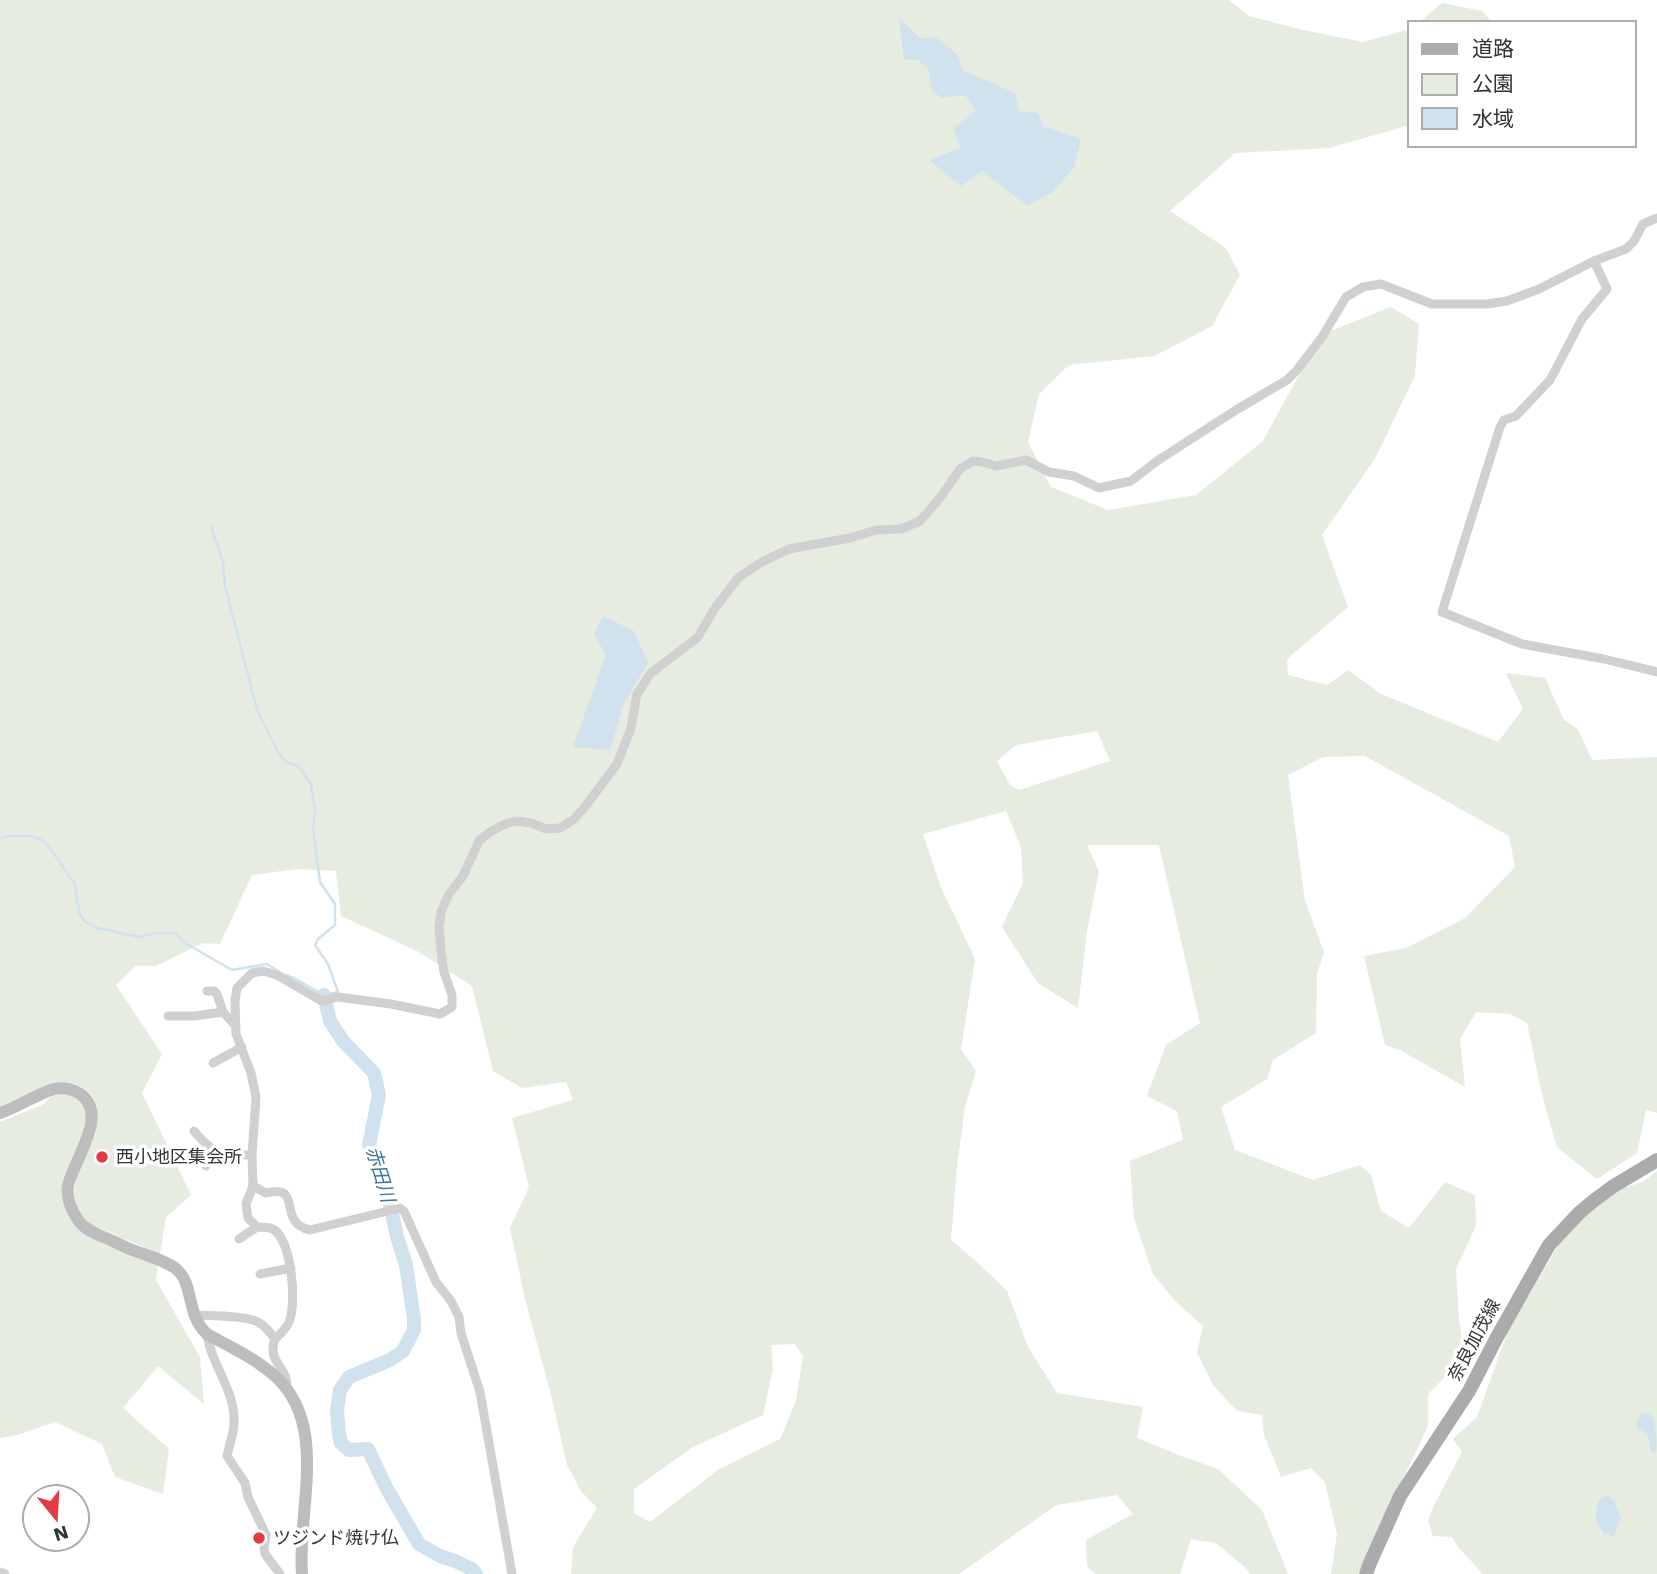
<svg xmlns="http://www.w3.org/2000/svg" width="1657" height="1574" font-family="'Work Sans','Noto Sans JP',sans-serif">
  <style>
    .green { fill: #e6ecdf; fill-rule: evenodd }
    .water { fill: #cfe2ee }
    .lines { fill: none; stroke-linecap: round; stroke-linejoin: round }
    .stream { stroke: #cfe2ee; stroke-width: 2.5 }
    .river { stroke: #cfe2ee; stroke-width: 14 }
    .minor { stroke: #d0d0d0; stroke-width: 9 }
    .secondary { stroke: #bdbdbd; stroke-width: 12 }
    .primary { stroke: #ababab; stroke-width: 14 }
    .poi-dot { fill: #e63946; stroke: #fff; stroke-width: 2.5 }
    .labels { text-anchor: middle; stroke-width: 7; stroke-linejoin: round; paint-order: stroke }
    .poi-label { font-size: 18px; fill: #333; stroke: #fff; text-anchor: start }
    .street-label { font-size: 18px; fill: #333; stroke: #fff }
    .water-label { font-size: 19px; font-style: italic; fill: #3f7597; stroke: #fff }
  </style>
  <rect width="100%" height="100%" fill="#fff"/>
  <g class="green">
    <path d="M0 0H1229L1249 16 1303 30 1363 42 1410 29V125L1329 148 1235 153 1170 211 1226 248 1240 275 1212 326 1154 356 1069 365 1039 394 1028 442 1051 487 1108 510 1196 495 1263 441 1321 335 1391 307 1419 324 1415 375 1376 457 1322 535 1348 607 1287 659 1288 675 1327 685 1348 670 1381 694 1498 742 1523 709 1506 673 1545 678 1564 720 1578 729 1592 760 1657 757V1113L1646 1110 1637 1153 1597 1179 1557 1147 1542 1095 1527 1023 1510 1014 1476 1012 1460 1039 1465 1087 1400 1050 1385 1045 1364 956 1406 948 1465 918 1515 867 1509 836 1365 756 1323 757 1288 775 1305 901 1324 952 1317 974 1316 1033 1273 1060 1267 1079 1221 1107 1235 1150 1313 1180 1360 1165 1371 1175 1381 1211 1409 1228 1445 1182 1475 1195 1476 1226 1456 1269 1459 1320 1465 1357 1428 1394V1426L1358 1574H1331L1337 1534 1325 1482 1311 1468 1281 1477 1264 1435 1262 1415 1237 1411 1213 1385 1197 1353 1203 1326 1175 1301 1153 1274 1134 1218 1130 1161 1183 1140 1177 1111 1147 1096 1166 1045 1200 1023 1159 845H1087L1099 871 1087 931 1078 1008 1038 983 1002 927 1023 883 1021 847 1006 811 923 834 940 885 975 959 961 1049 976 1071 965 1107 957 1166 951 1240 977 1262 1007 1291 1028 1347 1057 1393 1143 1407 1137 1438 1181 1456 1218 1469 1262 1510 1288 1574H1250L1248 1570 1216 1543 1191 1539 1180 1574H1095L1087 1566 1086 1540 1133 1514 1117 1495 1056 1505 959 1574H571L573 1547 597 1508 580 1490 567 1465 551 1395 525 1299 510 1228 529 1187 512 1118 573 1100 566 1082 522 1088 493 1071 472 986 417 951 341 916 336 871 297 869 252 875 220 944 203 943 156 966H135L116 985 162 1054 142 1093 191 1195 166 1217 160 1254 92 1225C83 1218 75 1206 74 1193 74 1188 76 1183 77 1177 85 1154 103 1131 96 1105 94 1100 93 1095 88 1092 80 1085 74 1082 64 1082L0 1107ZM1097 731 1110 761 1019 790 1010 785 997 761 1016 745ZM795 1344 803 1357 796 1401 780 1439 718 1470 650 1522 634 1513V1489L693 1447 763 1415 773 1369 771 1345Z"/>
    <path d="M1442 3 1482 11 1493 23H1418Z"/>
    <path d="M64 1094 72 1095 85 1104 87 1126 64 1185 77 1225 158 1264 156 1280 200 1357 204 1404 158 1366 123 1408 169 1449 163 1494 115 1477 102 1444 55 1422 17 1435 0 1438V1122L42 1105 52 1096Z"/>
    <path d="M1657 1171V1574H1482C1472 1559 1460 1553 1452 1537L1433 1536 1428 1521 1433 1507 1462 1452 1453 1439 1477 1417 1508 1331 1562 1239 1583 1215 1616 1191 1644 1181Z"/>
  </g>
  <g class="water">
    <path d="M899 18 921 39 936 37 958 55 962 70 1015 93 1019 111 1038 113 1043 126 1081 139 1074 167 1053 192 1027 206 982 171 961 186 929 160 960 148 954 128 976 110 965 95 941 98 931 89 929 70 918 60 904 59Z"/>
    <path d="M603 616 634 631 648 663 623 705 610 750 573 747 606 655 594 634Z"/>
    <path d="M1643 1413H1651C1657 1425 1657 1441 1656 1453L1651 1452 1648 1435 1637 1427 1636 1424 1641 1414Z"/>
    <path d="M1608 1496 1614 1500 1621 1518 1614 1536 1604 1534 1595 1520 1598 1502 1602 1497Z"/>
  </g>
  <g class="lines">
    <g class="stream">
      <path d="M211 526 223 562 225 586 257 710 277 750 285 761 299 767 311 784 315 810 313 828 320 882 335 904V925L318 939 315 945 328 964 338 992 324 995 294 978 286 975"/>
      <path d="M0 838 10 836H30L40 839 48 845 75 885 79 912 84 921 95 927 138 937 156 933H175L185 943 232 970 267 964 280 972"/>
    </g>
    <path class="river" d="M324 995 330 1021 343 1041 374 1073 379 1095 369 1145 387 1190 397 1237 406 1265 414 1319V1330L403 1351 390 1360 349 1377 340 1390 337 1411 339 1434 341 1443 349 1450 368 1449 387 1489 419 1544 440 1556 455 1561 472 1569 476 1574"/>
    <g class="minor">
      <path d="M1594 261 1607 289 1582 319 1550 380 1516 416 1504 420 1500 427 1442 612 1522 644 1604 659 1657 672"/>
      <path d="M207 991H214L217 994 223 1012"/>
      <path d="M168 1016H195L223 1012 235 1025"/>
      <path d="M213 1063 242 1047"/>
      <path d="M194 1131C213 1155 223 1155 252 1155"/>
      <path d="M206 1166 213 1150"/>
      <path d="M253 1186 266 1193C304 1183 276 1223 310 1230L388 1211 400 1208 404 1211 436 1282 451 1301 459 1317 461 1333 480 1392 512 1574"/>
      <path d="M239 1239 257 1227"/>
      <path d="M260 1274 291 1268"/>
      <path d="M194 1315C210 1316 244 1315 258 1322 265 1326 270 1332 274 1338"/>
      <path d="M207 1334C211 1365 236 1391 234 1423 234 1434 229 1445 227 1456L245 1483 248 1497 266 1535 264 1548 265 1554 280 1574"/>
      <path d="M287 1389C287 1385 287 1382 286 1378 283 1368 272 1360 273 1349 273 1334 284 1335 289 1322 297 1304 292 1240 273 1229 268 1227 262 1227 257 1227L248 1218 246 1204 253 1186 252 1155 256 1097 251 1073 236 1034 235 1000 237 988 252 973 263 971 277 975 322 1001 338 997 391 1004 440 1014 452 1007V995L444 972 441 951 439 927 441 912 449 894 463 876 479 841 490 832 505 824 516 821 531 823 546 829 560 828 573 820 584 808 617 764 631 728 637 694 650 674 698 637 715 608 739 577 762 562 789 549 850 538 876 530 901 529 920 521 940 498 960 469 973 461 982 462 996 466 1026 460 1049 472 1074 476 1099 488 1131 481 1157 461 1236 410 1287 380 1297 370 1322 337 1346 297 1363 287 1381 284 1432 304H1487L1507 301 1539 289 1594 261 1626 249 1634 241 1643 224 1657 218"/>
      <path d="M0 1572 5 1574"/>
    </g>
    <path class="secondary" d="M0 1113C18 1107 35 1095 54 1089 64 1087 71 1088 79 1093 111 1114 73 1160 68 1186 66 1198 72 1212 79 1221 84 1229 93 1232 101 1236 111 1240 121 1245 130 1249 145 1255 162 1259 175 1268 195 1283 185 1314 207 1334 230 1347 257 1359 276 1377 329 1426 297 1510 302 1574"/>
    <path class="primary" d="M1366 1574 1370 1563 1400 1496 1469 1391 1496 1339 1549 1245 1579 1213 1592 1202 1612 1187 1657 1160"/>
  </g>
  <g class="poi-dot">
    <circle cx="102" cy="1157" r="7"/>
    <circle cx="259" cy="1538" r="7"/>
  </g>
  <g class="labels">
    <g class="poi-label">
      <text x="116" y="1163">西小地区集会所</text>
      <text x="273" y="1544">ツジンド焼け仏</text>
    </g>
    <g class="street-label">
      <text transform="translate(1474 1340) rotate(-62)" y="6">奈良加茂線</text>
    </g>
    <g class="water-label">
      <text transform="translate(381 1174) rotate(73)" y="7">赤田川</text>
    </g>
  </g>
  <rect x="1408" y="21" width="228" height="126" fill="#ffffff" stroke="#adadad" stroke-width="2"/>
  <rect x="1422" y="44" width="35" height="10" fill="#ababab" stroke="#adadad" stroke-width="2"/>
  <text x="1472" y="56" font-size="21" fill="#333333">道路</text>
  <rect x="1422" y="74" width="35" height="21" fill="#e6ecdf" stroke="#adadad" stroke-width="2"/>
  <text x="1472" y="91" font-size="21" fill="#333333">公園</text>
  <rect x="1422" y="108" width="35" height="21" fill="#cfe2ee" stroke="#adadad" stroke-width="2"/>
  <text x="1472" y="126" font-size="21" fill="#333333">水域</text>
  <g transform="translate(56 1518) rotate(162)"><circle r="33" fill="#ffffff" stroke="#adadad" stroke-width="2"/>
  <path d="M0-5L12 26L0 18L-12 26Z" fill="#e63946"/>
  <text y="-10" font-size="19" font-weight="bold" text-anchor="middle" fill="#333333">N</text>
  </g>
</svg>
